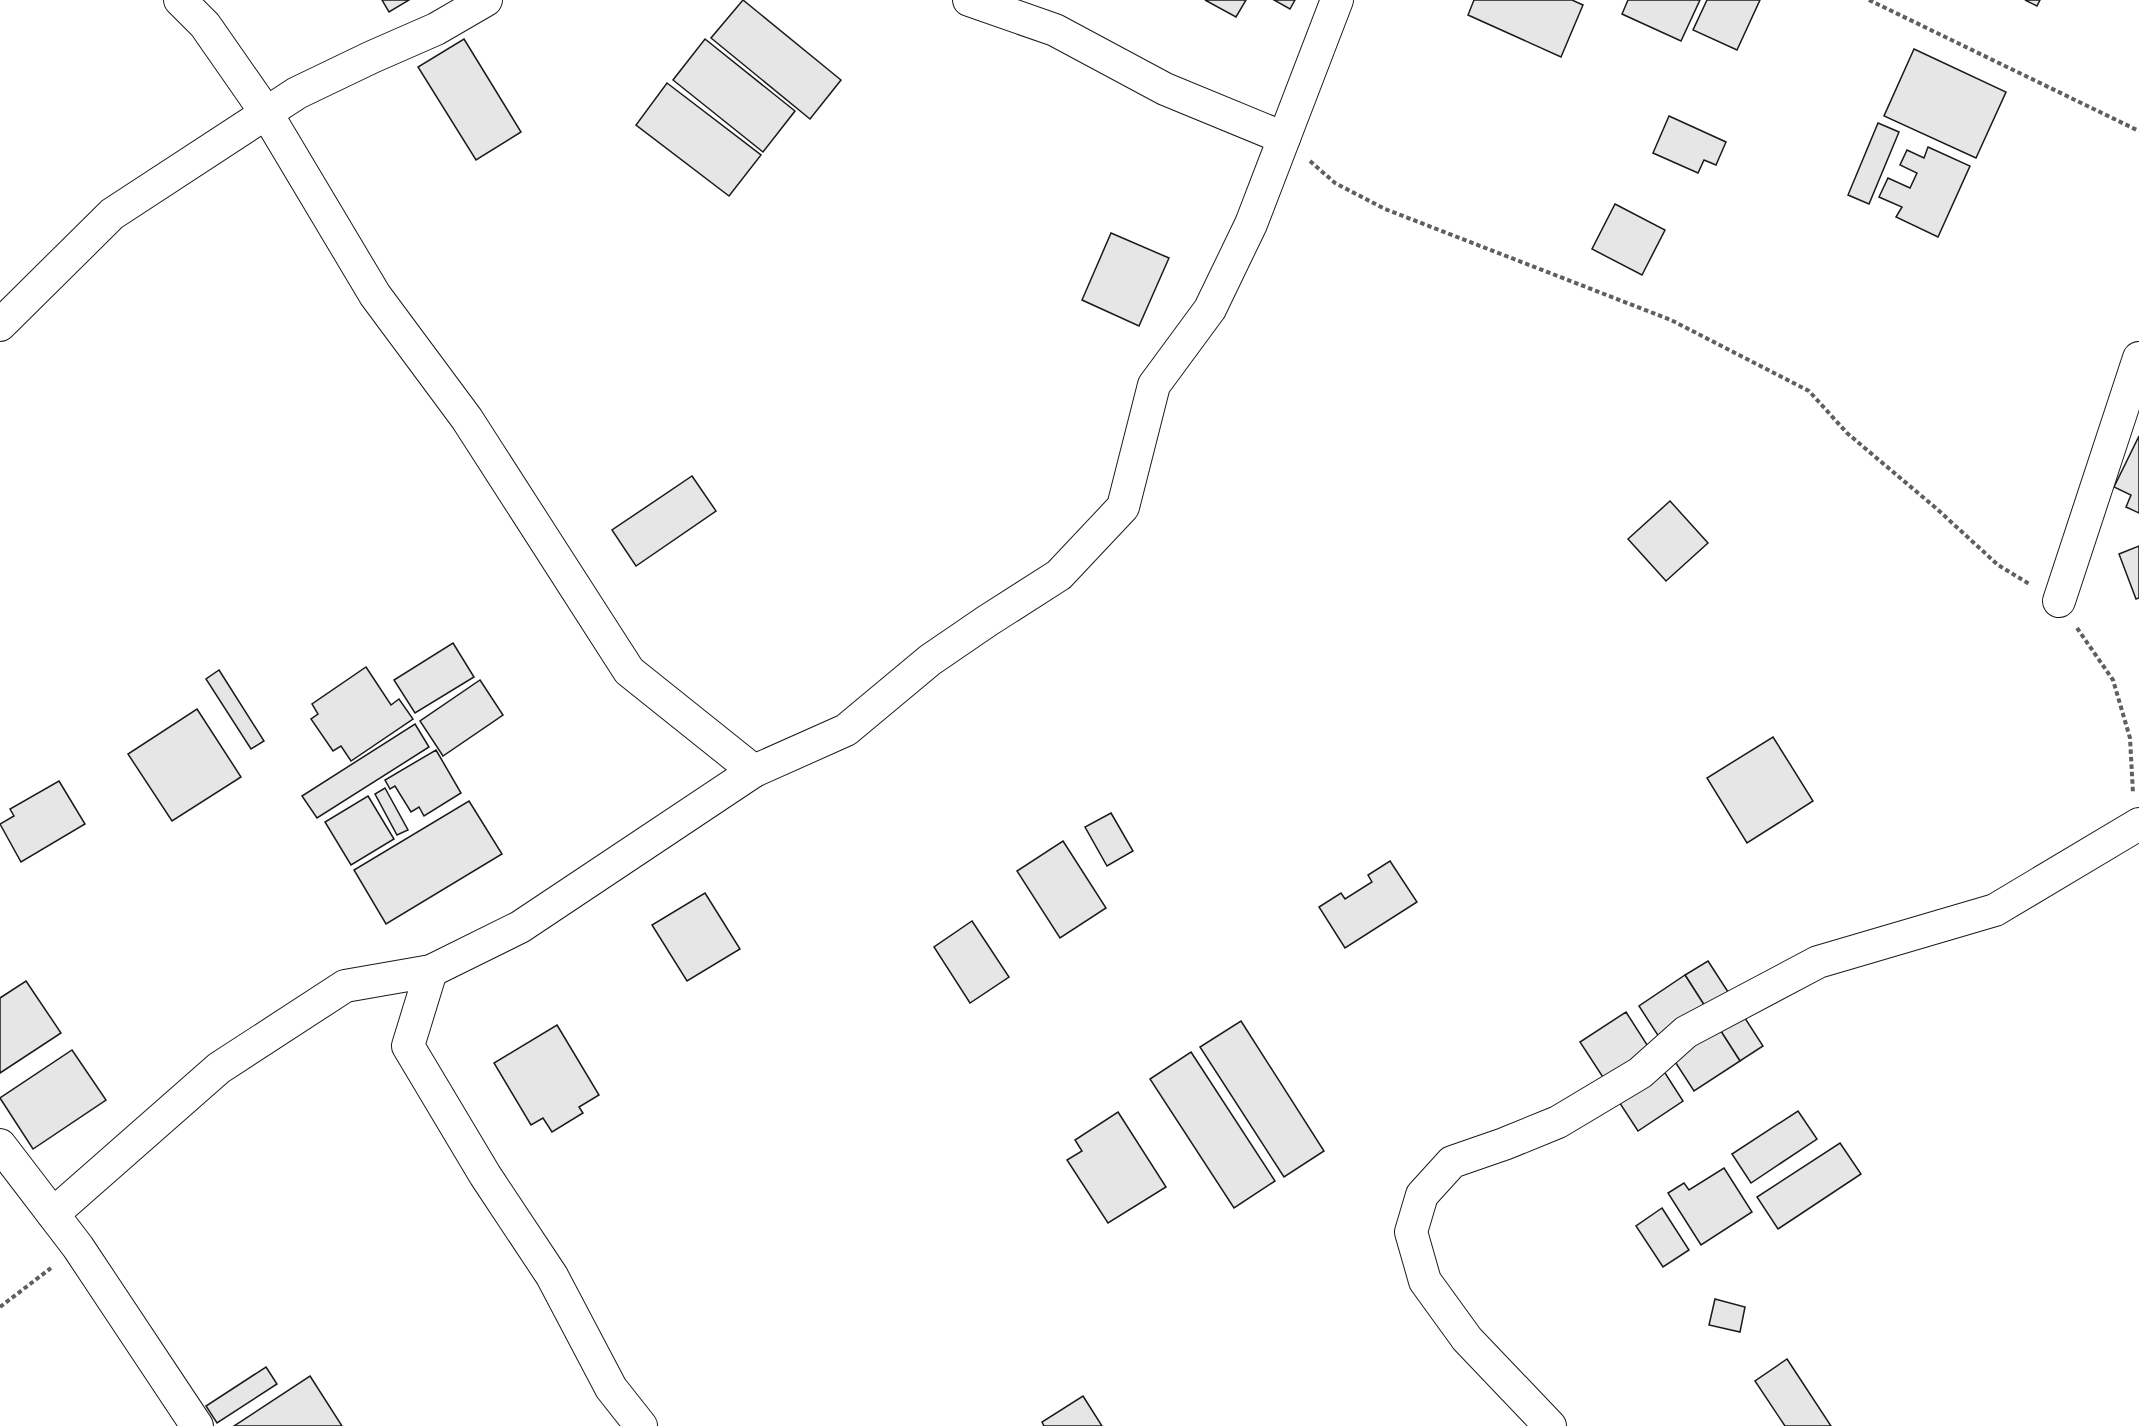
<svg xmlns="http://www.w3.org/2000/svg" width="2139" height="1426" font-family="'Fira Sans Condensed',sans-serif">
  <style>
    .building { fill: #e6e6e6; stroke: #1a1a1a; stroke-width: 1.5 }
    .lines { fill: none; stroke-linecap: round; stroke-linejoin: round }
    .street-casing { stroke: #1a1a1a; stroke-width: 34 }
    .path { stroke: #5f5f5f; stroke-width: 4; stroke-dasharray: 4.5 3; stroke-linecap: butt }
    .street { stroke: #fff; stroke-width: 32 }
  </style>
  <rect width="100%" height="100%" fill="#fff"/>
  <g class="building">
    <path d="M382 0H409L389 12Z"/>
    <path d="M743 0 841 80 810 119 711 38Z"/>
    <path d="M1205 0H1246L1236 17Z"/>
    <path d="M1274 0H1295L1290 9Z"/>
    <path d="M1474 0H1572L1583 5 1561 57 1468 15Z"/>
    <path d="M1628 0H1700L1681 41 1622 14Z"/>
    <path d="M1707 0H1760L1737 50 1693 30Z"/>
    <path d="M2025 0H2040L2037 6Z"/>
    <path d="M464 39 521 132 476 160 418 67Z"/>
    <path d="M705 39 795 111 763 152 673 80Z"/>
    <path d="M1914 49 2006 92 1976 158 1884 116Z"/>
    <path d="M667 83 761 155 729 196 636 125Z"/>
    <path d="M1669 116 1726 142 1716 165 1704 160 1698 173 1653 153Z"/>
    <path d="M1878 123 1899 132 1869 204 1848 195Z"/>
    <path d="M1928 147 1970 166 1938 237 1896 217 1902 207 1879 197 1888 178 1910 188 1917 173 1900 165 1907 150 1924 158Z"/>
    <path d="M1615 204 1665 230 1642 275 1592 249Z"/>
    <path d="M1111 233 1169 258 1139 326 1082 300Z"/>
    <path d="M2139 436V513L2126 507 2131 495 2114 487Z"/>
    <path d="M692 476 716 511 636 566 612 530Z"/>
    <path d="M1670 501 1708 543 1666 581 1628 539Z"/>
    <path d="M2139 546V598L2136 599 2119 554Z"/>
    <path d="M453 643 474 677 415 713 394 680Z"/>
    <path d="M366 667 391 705 399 699 413 719 351 761 341 746 333 751 311 719 318 714 312 704Z"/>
    <path d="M219 670 264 741 251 749 206 679Z"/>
    <path d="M480 680 503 715 443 756 420 721Z"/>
    <path d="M197 709 241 777 172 821 128 754Z"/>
    <path d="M415 724 429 747 317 818 302 796Z"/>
    <path d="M1773 737 1813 801 1747 843 1707 778Z"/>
    <path d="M436 750 461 793 424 816 419 807 411 812 395 786 390 789 385 780Z"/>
    <path d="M59 781 85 824 21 862 0 824 14 816 10 809Z"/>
    <path d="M385 788 408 830 397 835 375 794Z"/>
    <path d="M368 796 394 839 351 865 325 822Z"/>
    <path d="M469 801 502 854 386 924 354 870Z"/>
    <path d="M1111 813 1133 851 1107 866 1085 827Z"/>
    <path d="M1063 841 1106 908 1060 938 1017 871Z"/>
    <path d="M1390 861 1417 902 1345 948 1319 907 1341 893 1345 899 1372 882 1368 875Z"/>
    <path d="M705 893 740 949 687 981 652 925Z"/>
    <path d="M972 921 1009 977 970 1003 934 947Z"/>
    <path d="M1708 961 1763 1046 1740 1061 1685 975Z"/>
    <path d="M1685 975 1740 1061 1694 1091 1639 1006Z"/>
    <path d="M26 981 61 1033 0 1073V998Z"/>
    <path d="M1626 1012 1683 1101 1638 1131 1580 1042Z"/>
    <path d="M1241 1021 1324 1151 1284 1177 1200 1047Z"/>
    <path d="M557 1025 599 1095 579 1107 583 1113 552 1132 543 1118 531 1125 494 1063Z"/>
    <path d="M72 1050 106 1100 33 1149 0 1098Z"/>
    <path d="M1191 1052 1275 1181 1234 1208 1150 1079Z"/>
    <path d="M1798 1111 1817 1139 1751 1183 1732 1154Z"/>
    <path d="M1118 1112 1166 1187 1108 1223 1067 1160 1082 1151 1075 1140Z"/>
    <path d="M1840 1143 1861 1174 1778 1229 1757 1197Z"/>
    <path d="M1724 1168 1752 1212 1701 1245 1668 1193 1684 1183 1689 1190Z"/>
    <path d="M1662 1208 1689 1250 1663 1267 1636 1226Z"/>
    <path d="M1715 1299 1745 1307 1740 1332 1709 1325Z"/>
    <path d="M1787 1359 1831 1426H1785L1755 1381Z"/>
    <path d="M266 1367 277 1384 217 1423 206 1406Z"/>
    <path d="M310 1376 342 1426H234Z"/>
    <path d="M1083 1396 1102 1426H1044L1042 1422Z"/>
  </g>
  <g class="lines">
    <g class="street-casing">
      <g id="street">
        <path d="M180 0 205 25 267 114 375 295 467 419 629 671 754 771"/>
        <path d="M969 0 1055 30 1165 89 1284 138"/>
        <path d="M0 325 112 214 297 93 372 57 436 29 486 0"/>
        <path d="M2059 601 2139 358"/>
        <path d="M431 971 408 1046 485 1175 552 1276 611 1388 641 1426"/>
        <path d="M0 1145 78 1247 197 1426"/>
        <path d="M53 1214 219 1068 345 986 431 971 520 927 754 771 846 730 930 660 987 621 1059 575 1123 507 1154 385 1210 309 1251 224 1337 0"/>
        <path d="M1550 1426 1467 1339 1425 1281 1411 1232 1422 1195 1452 1162 1504 1144 1558 1122 1640 1073 1686 1032 1818 962 1995 910 2139 824"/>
      </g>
    </g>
    <g class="path">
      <path d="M1869 0 2139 131"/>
      <path d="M1310 161 1335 183 1385 209 1671 320 1809 391 1847 433 1937 509 1998 565 2031 585"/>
      <path d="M2077 628 2113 680 2130 738 2133 793"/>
      <path d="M0 1307 51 1268"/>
    </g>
    <use href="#street" class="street"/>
  </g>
</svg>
